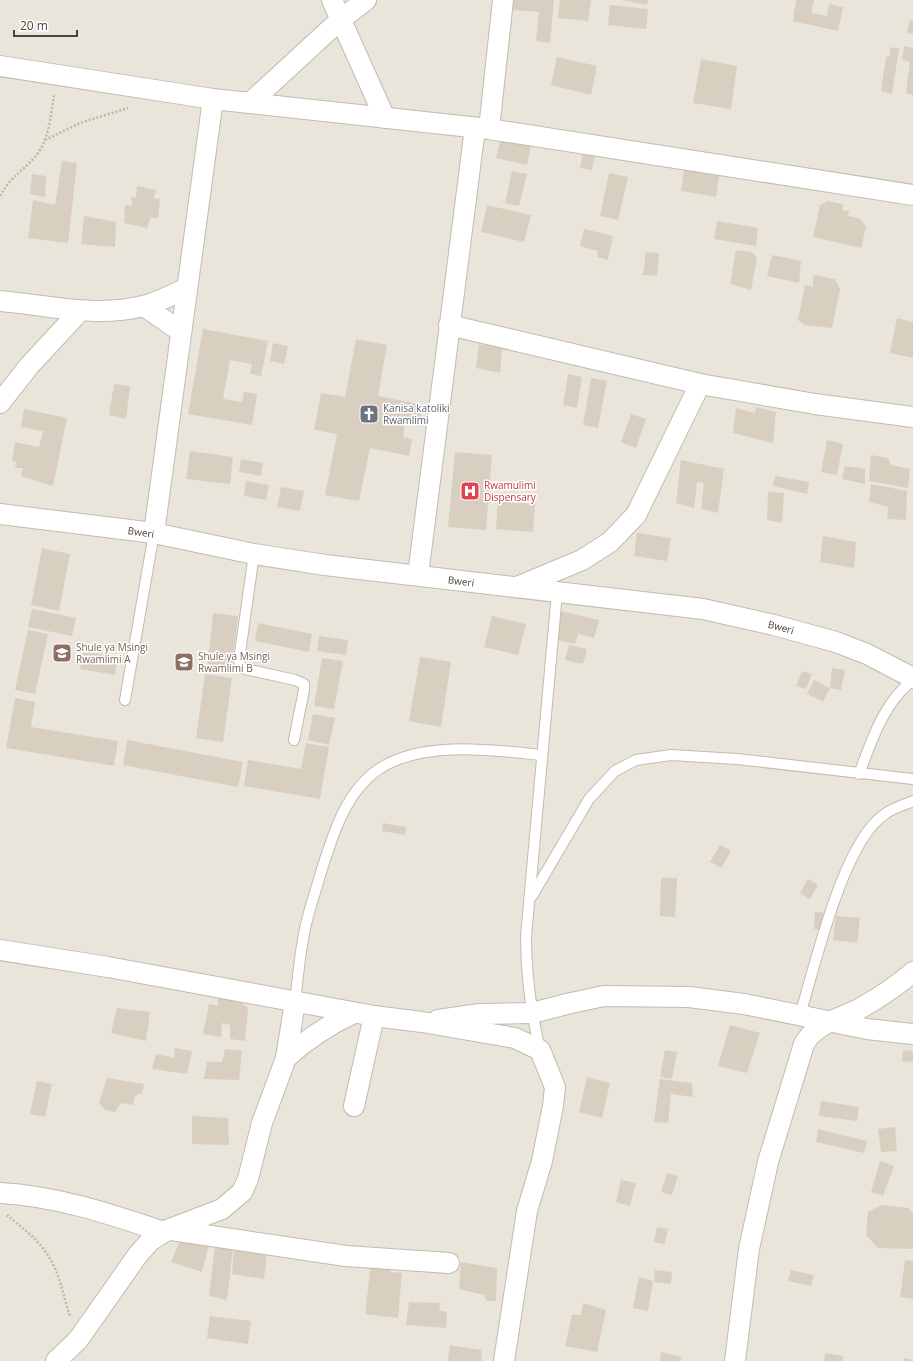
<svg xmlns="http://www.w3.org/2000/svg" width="913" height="1361" font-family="'Open Sans',sans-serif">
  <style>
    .residential { fill: #eae5da }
    .building { fill: #d8cfc1 }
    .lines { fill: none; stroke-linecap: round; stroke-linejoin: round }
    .service-casing { stroke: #c2bbae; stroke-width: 12 }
    .minor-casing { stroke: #c2bbae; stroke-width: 22 }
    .path { stroke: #c4b79f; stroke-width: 2.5; stroke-dasharray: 2 2; stroke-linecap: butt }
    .service { stroke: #fff; stroke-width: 10 }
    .minor { stroke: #fff; stroke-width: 20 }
    .labels { text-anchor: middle; stroke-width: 3; stroke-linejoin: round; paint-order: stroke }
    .worship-label { font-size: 10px; fill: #5b616d; stroke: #fff; text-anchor: start }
    .health-label { font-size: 10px; fill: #be3a42; stroke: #fff; text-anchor: start }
    .street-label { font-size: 10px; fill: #4b4439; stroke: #fff }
    .education-label { font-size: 10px; fill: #785e54; stroke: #fff; text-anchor: start }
  </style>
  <rect width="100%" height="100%" fill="#f6f3ec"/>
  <rect class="residential" x="0" y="0" width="913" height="1361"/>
  <g class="building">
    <path d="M512 0H554L550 43 536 41 539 12 511 10Z"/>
    <path d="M560 0H591L588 21 558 18Z"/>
    <path d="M622 0H648L647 5Z"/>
    <path d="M796 0H814L811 13 827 16 829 4 843 7 838 31 793 21Z"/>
    <path d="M610 5 648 9 646 29 608 25Z"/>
    <path d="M910 20 913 21V34L907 33Z"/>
    <path d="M904 46 913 48V95L906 93 910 62 902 60Z"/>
    <path d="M890 47 899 49 892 94 881 91 886 57 890 55Z"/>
    <path d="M557 57 597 66 591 95 551 85Z"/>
    <path d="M701 59 737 66 731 109 693 103Z"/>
    <path d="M502 133 532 140 527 165 496 158Z"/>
    <path d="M583 151 595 153 592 170 580 168Z"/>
    <path d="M62 161 77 163 68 243 28 238 33 200 55 205Z"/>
    <path d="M684 169 719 176 716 197 681 191Z"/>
    <path d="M512 171 527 174 519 206 505 203Z"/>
    <path d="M609 173 628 177 618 220 600 216Z"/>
    <path d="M32 174 46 176 45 197 30 194Z"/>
    <path d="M137 186 156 190 154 198 160 199 158 219 151 217 147 228 124 223 125 205 132 206 131 197 136 198Z"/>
    <path d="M828 201 843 204 842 210 849 211 848 216 859 218 866 227 861 248 813 237 820 205Z"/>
    <path d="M487 205 531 215 524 242 481 232Z"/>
    <path d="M84 216 116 222 115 247 81 244Z"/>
    <path d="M717 221 758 228 756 246 714 239Z"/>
    <path d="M584 229 613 236 608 260 597 257 598 251 580 246Z"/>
    <path d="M736 250 752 252 757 258 751 290 730 284Z"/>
    <path d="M646 252 659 253 657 276 643 275Z"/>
    <path d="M772 255 801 261 799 283 767 276Z"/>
    <path d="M813 275 835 279 840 289 832 328 805 325 798 320 805 285 813 287Z"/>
    <path d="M897 318 913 322V358L890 353Z"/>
    <path d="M203 329 268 341 261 376 250 374 252 364 230 360 223 399 242 402 244 392 257 394 252 425 188 414Z"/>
    <path d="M356 339 387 345 378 396 423 405 419 426 405 423 403 437 412 439 409 456 370 448 359 501 325 495 337 434 314 430 321 393 345 397Z"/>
    <path d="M273 343 288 346 284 364 270 361Z"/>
    <path d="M479 344 502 349 500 373 476 368Z"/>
    <path d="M568 374 582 377 577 408 563 405Z"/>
    <path d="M591 378 607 381 598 428 583 425Z"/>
    <path d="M114 384 130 386 126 419 109 415Z"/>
    <path d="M756 407 776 412 773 443 733 433 736 408 755 413Z"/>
    <path d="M24 409 67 418 53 486 21 476 23 468H15L16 462 12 461 15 442 39 447 43 431 21 427Z"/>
    <path d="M631 414 646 419 636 448 621 442Z"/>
    <path d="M827 440 843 444 837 475 821 472Z"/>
    <path d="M190 451 233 457 230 484 186 479Z"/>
    <path d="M455 452 492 455 486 530 448 527Z"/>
    <path d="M871 455 888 458 891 465 910 469 908 488 869 481Z"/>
    <path d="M241 459 263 463 261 476 239 472Z"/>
    <path d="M681 460 724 469 718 513 701 509 704 483 697 482 694 508 676 503Z"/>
    <path d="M845 466 865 469V484L842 479Z"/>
    <path d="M775 476 809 482 807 494 773 486Z"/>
    <path d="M246 481 269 485 266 500 244 496Z"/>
    <path d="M871 484 907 491 906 520 887 519 888 507 869 502Z"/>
    <path d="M281 487 304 491 300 511 277 507Z"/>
    <path d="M768 492 784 493 782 523 767 520Z"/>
    <path d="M498 501 535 504 533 532 496 529Z"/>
    <path d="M637 533 671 538 667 561 634 556Z"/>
    <path d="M823 536 856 542 854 568 820 562Z"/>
    <path d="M42 548 70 554 59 611 31 605Z"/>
    <path d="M32 609 76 618 72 636 28 627Z"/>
    <path d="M561 611 599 620 594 638 578 634 575 644 555 640Z"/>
    <path d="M213 613 238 616 231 674 207 671Z"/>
    <path d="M492 616 526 624 518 655 484 647Z"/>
    <path d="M258 623 312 634 309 652 255 641Z"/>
    <path d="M28 630 48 634 35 694 15 690Z"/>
    <path d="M319 636 348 640 346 655 317 651Z"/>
    <path d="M569 645 587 649 583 664 565 660Z"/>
    <path d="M83 651 118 657 115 675 80 669Z"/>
    <path d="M420 657 451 662 441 727 409 721Z"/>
    <path d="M322 658 343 661 334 709 314 706Z"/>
    <path d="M832 668 845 670 841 690 830 688Z"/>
    <path d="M802 671 812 674 806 689 796 686Z"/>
    <path d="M205 674 232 678 223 742 196 738Z"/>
    <path d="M814 680 830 688 823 702 807 694Z"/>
    <path d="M15 698 35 702 31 727 118 741 114 766 6 748Z"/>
    <path d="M313 714 335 718 329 745 308 740Z"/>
    <path d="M127 740 243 762 238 787 123 765Z"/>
    <path d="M306 743 329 747 320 799 244 786 248 760 301 769Z"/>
    <path d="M383 823 406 827 405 835 382 831Z"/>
    <path d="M720 845 731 851 721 868 710 862Z"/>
    <path d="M661 878H677L675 917 660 916Z"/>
    <path d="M808 879 818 885 810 899 800 893Z"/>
    <path d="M815 912 829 913 828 930 814 929Z"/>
    <path d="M836 916 860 918 857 943 833 940Z"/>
    <path d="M218 998 236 999 248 1008 245 1041 230 1039V1025L222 1023 221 1037 203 1034 209 1004 218 1006Z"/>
    <path d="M117 1008 150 1012 146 1041 111 1033Z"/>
    <path d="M730 1025 760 1033 747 1073 718 1066Z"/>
    <path d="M175 1048 192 1051 187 1074 152 1069 156 1054 174 1058Z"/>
    <path d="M225 1049 242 1051 239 1080 204 1079 207 1062H222Z"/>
    <path d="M665 1050 677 1052 672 1079 660 1077Z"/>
    <path d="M903 1050 913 1051V1062L902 1061Z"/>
    <path d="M587 1077 610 1083 602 1118 579 1112Z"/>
    <path d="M107 1078 144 1084 142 1093 135 1096 133 1105 121 1103 115 1112 105 1110 99 1103Z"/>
    <path d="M660 1079 692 1083 693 1097 671 1094 668 1123 654 1122Z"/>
    <path d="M37 1081 52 1084 45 1117 30 1114Z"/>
    <path d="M821 1101 859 1107 857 1121 819 1116Z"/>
    <path d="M192 1116 228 1118 229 1145 192 1144Z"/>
    <path d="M895 1127 897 1151 881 1152 878 1129Z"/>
    <path d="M818 1129 867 1141 864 1153 816 1142Z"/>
    <path d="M880 1161 894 1166 883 1196 871 1192Z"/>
    <path d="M667 1173 678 1176 672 1195 661 1192Z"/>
    <path d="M621 1180 636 1183 630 1206 616 1202Z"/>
    <path d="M881 1205 909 1208 913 1214V1249L878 1248 866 1235 868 1212Z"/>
    <path d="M657 1227 668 1229 665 1244 654 1242Z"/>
    <path d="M185 1242 209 1245 202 1272 171 1262 179 1243Z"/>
    <path d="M215 1245 233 1248 227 1300 209 1296Z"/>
    <path d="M234 1249 267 1254 264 1279 232 1274Z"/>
    <path d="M905 1260 913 1261V1299L900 1297Z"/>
    <path d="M461 1262 497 1268 496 1301H486L484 1295 459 1289Z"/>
    <path d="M371 1264 391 1267V1272L402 1273 398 1318 365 1314Z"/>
    <path d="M655 1270 672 1272 671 1284 654 1282Z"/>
    <path d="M791 1270 814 1275 811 1286 788 1281Z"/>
    <path d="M639 1277 653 1281 648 1311 633 1308Z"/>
    <path d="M409 1302 441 1303 439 1310 447 1312 446 1328 406 1325Z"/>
    <path d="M583 1303 606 1310 597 1352 565 1346 572 1315H581Z"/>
    <path d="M210 1316 251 1321 248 1344 207 1338Z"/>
    <path d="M450 1345 481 1350 482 1361H448Z"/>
    <path d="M661 1352 682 1357 681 1361H660Z"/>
    <path d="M825 1353 843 1356 842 1361H824Z"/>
    <path d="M905 1358 913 1360V1361H903Z"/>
  </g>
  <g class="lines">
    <g class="service-casing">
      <g id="service">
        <path d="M254 554 239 660 240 666 245 669 295 680 304 684V690L294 740"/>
        <path d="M125 700 154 533"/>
        <path d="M859 774C872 740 883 703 913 680"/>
        <path d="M532 896 589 799 615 771 636 760 671 755 737 759 913 779"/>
        <path d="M295 1002C298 977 300 950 306 924 310 907 316 890 321 872 333 835 345 792 379 769 422 740 493 750 542 755"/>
        <path d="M800 1015C815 966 843 841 885 814 893 808 904 805 913 801"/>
        <path d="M540 1050C531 1012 526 976 526 936L557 593"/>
      </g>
    </g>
    <g class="minor-casing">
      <g id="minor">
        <path d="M332 0 385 118"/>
        <path d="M0 66 213 99 489 129 913 195"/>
        <path d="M250 103 340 20 366 0"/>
        <path d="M489 129 503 0"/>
        <path d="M0 301C47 305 96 318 143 306 158 303 172 294 186 289"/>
        <path d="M144 306 180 331"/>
        <path d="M449 325 700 384 815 404 913 417"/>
        <path d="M0 403 29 366 80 311"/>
        <path d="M0 514 154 533 254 554 325 565 703 609 774 625 836 642 867 654 913 678"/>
        <path d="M154 533 213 99"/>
        <path d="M418 575 475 128"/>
        <path d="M517 587 582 560 610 542 636 515 700 384"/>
        <path d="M0 950 108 967 374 1016 422 1022 515 1038 540 1050 555 1087 553 1106 542 1161 527 1211 504 1361"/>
        <path d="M438 1020 480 1014 532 1013 571 1003 604 996 689 997 744 1004 867 1029 913 1034"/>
        <path d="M286 1058C307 1039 328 1025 354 1013"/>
        <path d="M354 1106 374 1016"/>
        <path d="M0 1193C57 1196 110 1214 164 1232"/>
        <path d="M171 1230 346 1256 449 1263"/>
        <path d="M56 1361 78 1340 137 1256 150 1241 167 1230 222 1209 242 1192 248 1179 262 1123 286 1058 295 1002"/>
        <path d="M735 1361 749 1249 768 1162 804 1044C815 1023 843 1018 861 1008 880 997 897 986 913 972"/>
      </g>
    </g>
    <g class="path">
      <path d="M45 140 80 123 128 108"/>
      <path d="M0 196C11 176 21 173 35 157 49 141 51 115 54 95"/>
      <path d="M7 1215C21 1227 37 1238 47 1254 60 1272 63 1296 70 1316"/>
    </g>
    <use href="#service" class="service"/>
    <use href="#minor" class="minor"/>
  </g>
  <defs>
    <g id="church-square" transform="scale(1)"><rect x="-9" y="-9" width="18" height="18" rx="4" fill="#6b7280" stroke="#fff"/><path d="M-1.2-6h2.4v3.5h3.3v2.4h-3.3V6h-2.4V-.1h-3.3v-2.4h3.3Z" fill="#fff"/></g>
    <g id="hospital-square" transform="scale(1)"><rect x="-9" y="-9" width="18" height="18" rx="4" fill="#e0444e" stroke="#fff"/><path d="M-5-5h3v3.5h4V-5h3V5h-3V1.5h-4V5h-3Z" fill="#fff"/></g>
    <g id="school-square" transform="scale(1)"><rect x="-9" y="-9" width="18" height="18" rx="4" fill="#8d6e63" stroke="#fff"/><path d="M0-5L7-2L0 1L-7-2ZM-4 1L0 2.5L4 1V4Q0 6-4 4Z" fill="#fff"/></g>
  </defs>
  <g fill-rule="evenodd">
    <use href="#church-square" x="369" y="414"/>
    <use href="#hospital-square" x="470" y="491"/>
    <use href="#school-square" x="62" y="653"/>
    <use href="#school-square" x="184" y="662"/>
  </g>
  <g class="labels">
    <g class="worship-label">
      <text x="383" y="412">Kanisa katoliki<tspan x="383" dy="12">Rwamlimi</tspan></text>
    </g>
    <g class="health-label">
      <text x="484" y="489">Rwamulimi<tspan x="484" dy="12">Dispensary</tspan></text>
    </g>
    <g class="street-label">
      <text transform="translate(141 532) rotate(8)" y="4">Bweri</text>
      <text transform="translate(461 581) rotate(7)" y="4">Bweri</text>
      <text transform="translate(781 627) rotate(15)" y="4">Bweri</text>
    </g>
    <g class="education-label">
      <text x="76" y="651">Shule ya Msingi<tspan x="76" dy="12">Rwamlimi A</tspan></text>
      <text x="198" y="660">Shule ya Msingi<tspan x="198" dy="12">Rwamlimi B</tspan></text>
    </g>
  </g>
  <path d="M14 30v6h63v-6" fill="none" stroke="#4b4439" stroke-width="2"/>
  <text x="20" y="30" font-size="12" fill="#4b4439" stroke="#ffffff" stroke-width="3" paint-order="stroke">20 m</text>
</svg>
